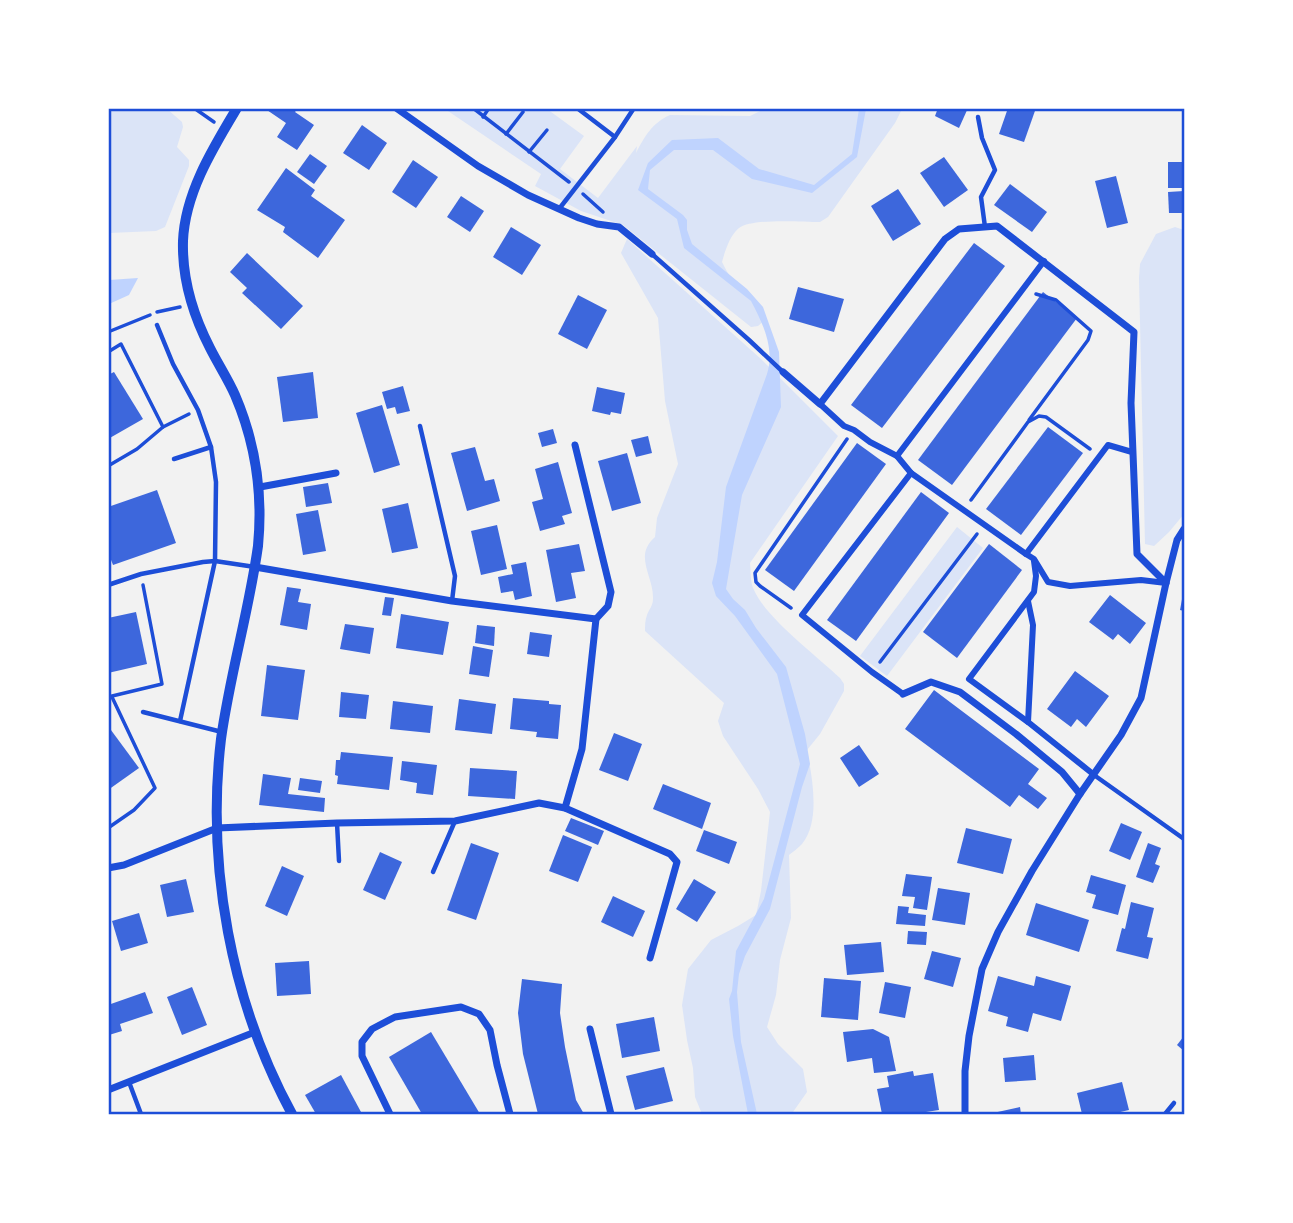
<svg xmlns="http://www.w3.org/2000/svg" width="1293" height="1223" font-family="'Zilla Slab',serif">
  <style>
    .green { fill: #dbe4f7 }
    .water { fill: #bfd3fe }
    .building { fill: #3d67dc }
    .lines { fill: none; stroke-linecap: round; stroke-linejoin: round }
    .path { stroke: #1d4ed8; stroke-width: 3.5 }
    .service { stroke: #1d4ed8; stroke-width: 4.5 }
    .pedestrian { stroke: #1d4ed8; stroke-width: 6 }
    .minor { stroke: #1d4ed8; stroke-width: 7 }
    .tertiary { stroke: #1d4ed8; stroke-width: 10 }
    .neatline { fill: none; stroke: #1d4ed8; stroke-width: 2.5 }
  </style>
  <rect width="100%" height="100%" fill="#f2f2f2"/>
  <g class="green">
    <path d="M766 108 902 109 895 123 828 217 820 222C802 222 753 218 739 228 730 235 725 251 722 262 727 273 734 283 742 292 750 301 762 308 765 320L758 326 751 327 623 225 581 211 535 186 541 174 445 109H547L584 136 560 169 598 198 637 146 636 153C645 136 652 123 670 115L750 116Z"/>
    <path d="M108 109H167L182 122 183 127 177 147 189 160V166L165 227 156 231 109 233Z"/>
    <path d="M1175 227 1184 230V514L1169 532 1154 546 1145 544 1139 278 1140 264 1156 234Z"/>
    <path d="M627 239 761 359 838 436 750 563C751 571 750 583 754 590 766 618 817 656 840 678L844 684V691L820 734 807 750C812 777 821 821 802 844 798 848 793 852 789 855L791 918 780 960 776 995 767 1027 778 1044 803 1069 807 1092 793 1112 785 1114H702L695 1097 693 1068 687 1040 682 1005 688 969 711 940 738 926 756 915 761 891 770 812 758 789 723 736 718 721 724 703 645 631C645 626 645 620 647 615 649 609 653 606 653 599 654 576 633 556 655 537L657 518 678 464 665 401 658 318 621 253Z"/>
    <path d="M957 527 983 548 887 676 860 656Z"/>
  </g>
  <g class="water">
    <path d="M859 109H866L857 157 812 193 752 179 713 150H674L650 170 648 189 683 215 687 220V230L692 244 747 289 763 307 779 352 781 407 742 495 726 589 733 599 745 610 756 628 786 667 805 734 810 764 802 787 770 909 745 956 739 974 737 992 741 1042 757 1114H748L733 1036 729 999 732 991 736 951 764 899 800 764 777 674 735 616 716 596 712 583 717 562 726 487 767 374C775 348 763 324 751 301L684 248 677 219 638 190 648 163 672 140 718 138 759 169 814 185 852 154Z"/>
    <path d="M138 278 129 295 109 304V280Z"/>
  </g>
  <g class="building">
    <path d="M264 108H298L295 112 314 125 297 150 277 137 286 123Z"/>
    <path d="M938 108H968L959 128 935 116Z"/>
    <path d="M1008 108H1036L1024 142 999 134Z"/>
    <path d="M362 125 387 143 369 170 343 153Z"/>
    <path d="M310 154 327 166 314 184 297 172Z"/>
    <path d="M944 157 968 190 944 207 920 173Z"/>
    <path d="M413 160 438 177 416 208 392 192Z"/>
    <rect x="1168" y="162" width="16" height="26"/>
    <path d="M286 168 315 190 311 196 345 220 318 258 283 232 285 227 257 210Z"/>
    <path d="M1116 176 1128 223 1107 228 1095 181Z"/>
    <path d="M1010 184 1047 212 1032 232 994 205Z"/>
    <path d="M898 189 921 224 893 241 871 206Z"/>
    <path d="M1184 191V213H1169L1168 192Z"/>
    <path d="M461 196 484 211 470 232 447 217Z"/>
    <path d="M511 227 541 245 522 275 493 257Z"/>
    <path d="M974 243 1005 266 882 428 851 405Z"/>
    <path d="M247 253 303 306 281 329 242 293 247 288 230 272Z"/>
    <path d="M798 287 844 299 834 332 789 319Z"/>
    <path d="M1043 292 1077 318 952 485 918 460Z"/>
    <path d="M578 295 607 310 587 349 558 334Z"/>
    <path d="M114 372 143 419 108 439V375Z"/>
    <path d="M313 372 318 418 283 422 277 377Z"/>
    <path d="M403 386 410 411 397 414 395 407 387 409 382 392Z"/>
    <path d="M597 387 625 393 621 414 611 412 610 415 592 411Z"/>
    <path d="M382 405 400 465 374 473 356 413Z"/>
    <path d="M1048 427 1083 453 1021 535 986 509Z"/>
    <path d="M553 429 557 443 542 447 538 433Z"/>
    <path d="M648 436 652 453 636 457 631 440Z"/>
    <path d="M857 443 886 464 794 591 765 570Z"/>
    <path d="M475 447 485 481 494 479 500 501 467 511 451 453Z"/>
    <path d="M627 453 641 503 612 511 598 461Z"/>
    <path d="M558 462 572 513 562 516 565 524 540 531 532 502 543 499 535 469Z"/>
    <path d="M328 483 332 503 306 507 303 487Z"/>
    <path d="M157 490 176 543 113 565 108 552V507Z"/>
    <path d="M921 492 949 513 856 641 827 620Z"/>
    <path d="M408 503 418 548 392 553 382 509Z"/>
    <path d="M318 510 326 551 303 555 296 514Z"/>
    <path d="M497 525 507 569 481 575 471 531Z"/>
    <path d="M579 544 585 571 571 573 576 598 556 602 546 550Z"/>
    <path d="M989 544 1022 570 957 658 923 632Z"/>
    <path d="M526 562 532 596 515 600 513 591 501 593 498 577 513 574 511 565Z"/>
    <path d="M287 587 301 589 298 602 311 604 307 630 280 625Z"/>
    <path d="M1183 594H1184V611L1180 610Z"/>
    <path d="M1110 595 1146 623 1130 644 1118 634 1113 640 1089 622Z"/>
    <path d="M385 597 394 598 391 616 382 615Z"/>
    <path d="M136 612 147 664 108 673V618Z"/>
    <path d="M401 614 449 622 443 655 396 648Z"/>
    <path d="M345 624 374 628 370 654 340 649Z"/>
    <path d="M477 625 495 627 494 646 475 643Z"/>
    <path d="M530 632 552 635 549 657 527 654Z"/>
    <path d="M473 646 493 650 489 677 469 674Z"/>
    <path d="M267 665 305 670 298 720 261 716Z"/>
    <path d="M1075 671 1109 696 1086 727 1077 719 1071 727 1047 709Z"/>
    <path d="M934 690 1039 769 1028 784 1047 798 1038 809 1019 795 1010 807 905 729Z"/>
    <path d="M341 692 369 695 366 719 339 717Z"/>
    <path d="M513 698 549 701V704L561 705 558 739 536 737 537 732 510 729Z"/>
    <path d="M459 699 496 704 492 734 455 730Z"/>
    <path d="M393 701 433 706 430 733 390 729Z"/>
    <path d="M108 726 139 768 108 790Z"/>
    <path d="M614 733 642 744 628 781 599 770Z"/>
    <path d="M859 745 879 774 859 787 840 758Z"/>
    <path d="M341 752 393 757 389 790 337 784 338 776 335 775 336 760H340Z"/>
    <path d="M402 761 437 765 433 795 416 793 417 783 400 780Z"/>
    <path d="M470 768 517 771 515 799 468 796Z"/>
    <path d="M263 774 291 778 288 794 325 798 324 812 259 805Z"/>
    <path d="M300 778 322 781 320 793 298 790Z"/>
    <path d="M663 784 711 803 702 829 653 809Z"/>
    <path d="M571 818 604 831 598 845 565 831Z"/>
    <path d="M1121 823 1142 832 1130 860 1109 851Z"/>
    <path d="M966 828 1012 839 1003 874 957 863Z"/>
    <path d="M704 830 737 842 729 864 696 851Z"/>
    <path d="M563 835 592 847 578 882 549 871Z"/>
    <path d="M471 843 499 853 476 920 447 910Z"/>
    <path d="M1148 843 1161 848 1155 864 1160 866 1153 883 1136 877Z"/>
    <path d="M380 852 402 862 385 900 363 890Z"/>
    <path d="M282 866 304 876 287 916 265 906Z"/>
    <path d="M906 874 932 877 927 910 913 908 915 897 902 896Z"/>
    <path d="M1091 875 1126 885 1118 915 1092 908 1096 895 1086 892Z"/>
    <path d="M186 879 194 912 167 917 160 885Z"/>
    <path d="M694 879 716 892 697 922 676 909Z"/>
    <path d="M938 888 970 893 965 925 932 920Z"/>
    <path d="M613 896 645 911 633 937 601 922Z"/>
    <path d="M1131 902 1154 908 1147 937 1153 938 1148 959 1116 951 1122 928 1125 929Z"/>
    <path d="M1036 903 1089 920 1079 952 1026 935Z"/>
    <path d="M898 906 909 907 908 913 926 915 925 926 896 924Z"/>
    <path d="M139 913 148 943 121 951 112 921Z"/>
    <path d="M908 931 927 932 926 945 907 944Z"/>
    <path d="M881 942 884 972 847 975 844 945Z"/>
    <path d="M932 951 961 958 953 987 924 979Z"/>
    <path d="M309 961 311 994 277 996 275 963Z"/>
    <path d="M998 976 1034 986 1036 976 1071 986 1061 1021 1033 1013 1028 1032 1006 1026 1008 1017 988 1011Z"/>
    <path d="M824 978 861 981 858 1020 821 1017Z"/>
    <path d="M522 979 562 984 560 1013 565 1047 576 1100 584 1114H538L523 1054 518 1013Z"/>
    <path d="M885 982 911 987 905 1018 879 1013Z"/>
    <path d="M192 987 207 1025 182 1035 167 997Z"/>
    <path d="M145 992 153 1013 120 1024 122 1031 109 1035 108 1005Z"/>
    <path d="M654 1017 660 1051 622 1058 616 1024Z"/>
    <path d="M873 1029 889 1037 896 1071 874 1073 872 1058 847 1062 843 1032Z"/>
    <path d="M431 1032 480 1114H422L389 1057Z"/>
    <path d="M1184 1036V1051L1177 1045Z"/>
    <path d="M1034 1055 1036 1080 1005 1082 1003 1058Z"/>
    <path d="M664 1067 673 1101 635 1110 626 1076Z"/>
    <path d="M913 1071 914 1076 933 1073 939 1110 913 1114H882L877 1089 889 1087 887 1076Z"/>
    <path d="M341 1075 361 1112 357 1114H316L305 1095Z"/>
    <path d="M1122 1082 1129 1110 1116 1113 1117 1114H1082L1077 1093Z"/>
    <path d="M1020 1107 1021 1114H993V1113Z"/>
  </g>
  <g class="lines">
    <g class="path">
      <path d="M194 108 214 122"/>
      <path d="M473 108 569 182"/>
      <path d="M483 117 489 108"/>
      <path d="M506 134 523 112"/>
      <path d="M529 152 547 130"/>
      <path d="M583 194 603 212"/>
      <path d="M157 312 180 307"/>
      <path d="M108 332 150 315"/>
      <path d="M108 352 121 344 163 427"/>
      <path d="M1029 420 1088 340 1091 331 1056 300 1036 294"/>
      <path d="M108 466 137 449 163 427 189 414"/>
      <path d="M971 500 1028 422 1039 416 1046 417 1090 449"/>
      <path d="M791 608 760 586 756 582 755 573 847 439"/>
      <path d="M880 662 977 534"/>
      <path d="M108 697 162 684 143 585"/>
      <path d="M108 828 134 810 155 788 112 697"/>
    </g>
    <g class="service">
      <path d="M978 117 982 138 995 170 981 197 985 227"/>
      <path d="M615 137 634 108"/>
      <path d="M559 209 615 137 577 108"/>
      <path d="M652 254 749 340 783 372"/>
      <path d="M157 325 173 364 198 410 211 447 216 482 215 561 180 721"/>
      <path d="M420 426 455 576 452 601"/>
      <path d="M174 459 211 447"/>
      <path d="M108 585 141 574 203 562 215 561 255 567"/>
      <path d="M143 712 222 732"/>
      <path d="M1094 775 1184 839"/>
      <path d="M337 823 339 861"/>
      <path d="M433 872 455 821"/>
      <path d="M129 1082 141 1114"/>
      <path d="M1165 1114 1174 1103"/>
    </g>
    <g class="pedestrian">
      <path d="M820 404 844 426 854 430 870 442 897 456 911 473 1026 554"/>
      <path d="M1132 452 1108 445 1026 554 1034 559 1048 582 1070 586 1141 580 1166 583"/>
      <path d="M897 456 1044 261"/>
      <path d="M1028 601 1033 625 1028 722 1093 774"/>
      <path d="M903 694 872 672 802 615 911 473"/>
      <path d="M1028 722 969 679 1034 592 1036 576 1034 561"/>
    </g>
    <g class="minor">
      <path d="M396 108 478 166 528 195 579 218 597 224 619 227 652 254"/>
      <path d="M783 372 820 404 945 239 959 229 997 226 1134 332 1131 403 1137 554 1166 583"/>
      <path d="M260 487 336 473"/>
      <path d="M255 567 452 601 596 619 608 606 611 592 575 445"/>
      <path d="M903 694 931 682 960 692 1016 734 1062 772 1080 794"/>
      <path d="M565 808 582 749 596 619"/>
      <path d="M108 868 124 865 217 828 337 823 455 821 539 803 565 808 670 854 677 862 650 958"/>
      <path d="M590 1029 611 1114"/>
      <path d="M108 1090 255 1032"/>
      <path d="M390 1114 362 1056V1042L372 1029 395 1017 461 1007 479 1014 490 1030 497 1065 510 1114"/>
      <path d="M965 1114V1071L969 1036 982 969 998 932 1032 871 1080 794 1121 735 1141 698 1166 583 1177 540 1184 529"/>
    </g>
    <path class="tertiary" d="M237 108C213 148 185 193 183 241 182 278 193 315 210 348 218 364 228 379 235 395 256 444 263 494 258 546 249 611 230 674 221 739 206 866 231 1002 292 1114"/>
  </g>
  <rect width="1293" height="1223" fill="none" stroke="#ffffff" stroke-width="220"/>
  <rect x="110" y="110" width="1073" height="1003" class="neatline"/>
</svg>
